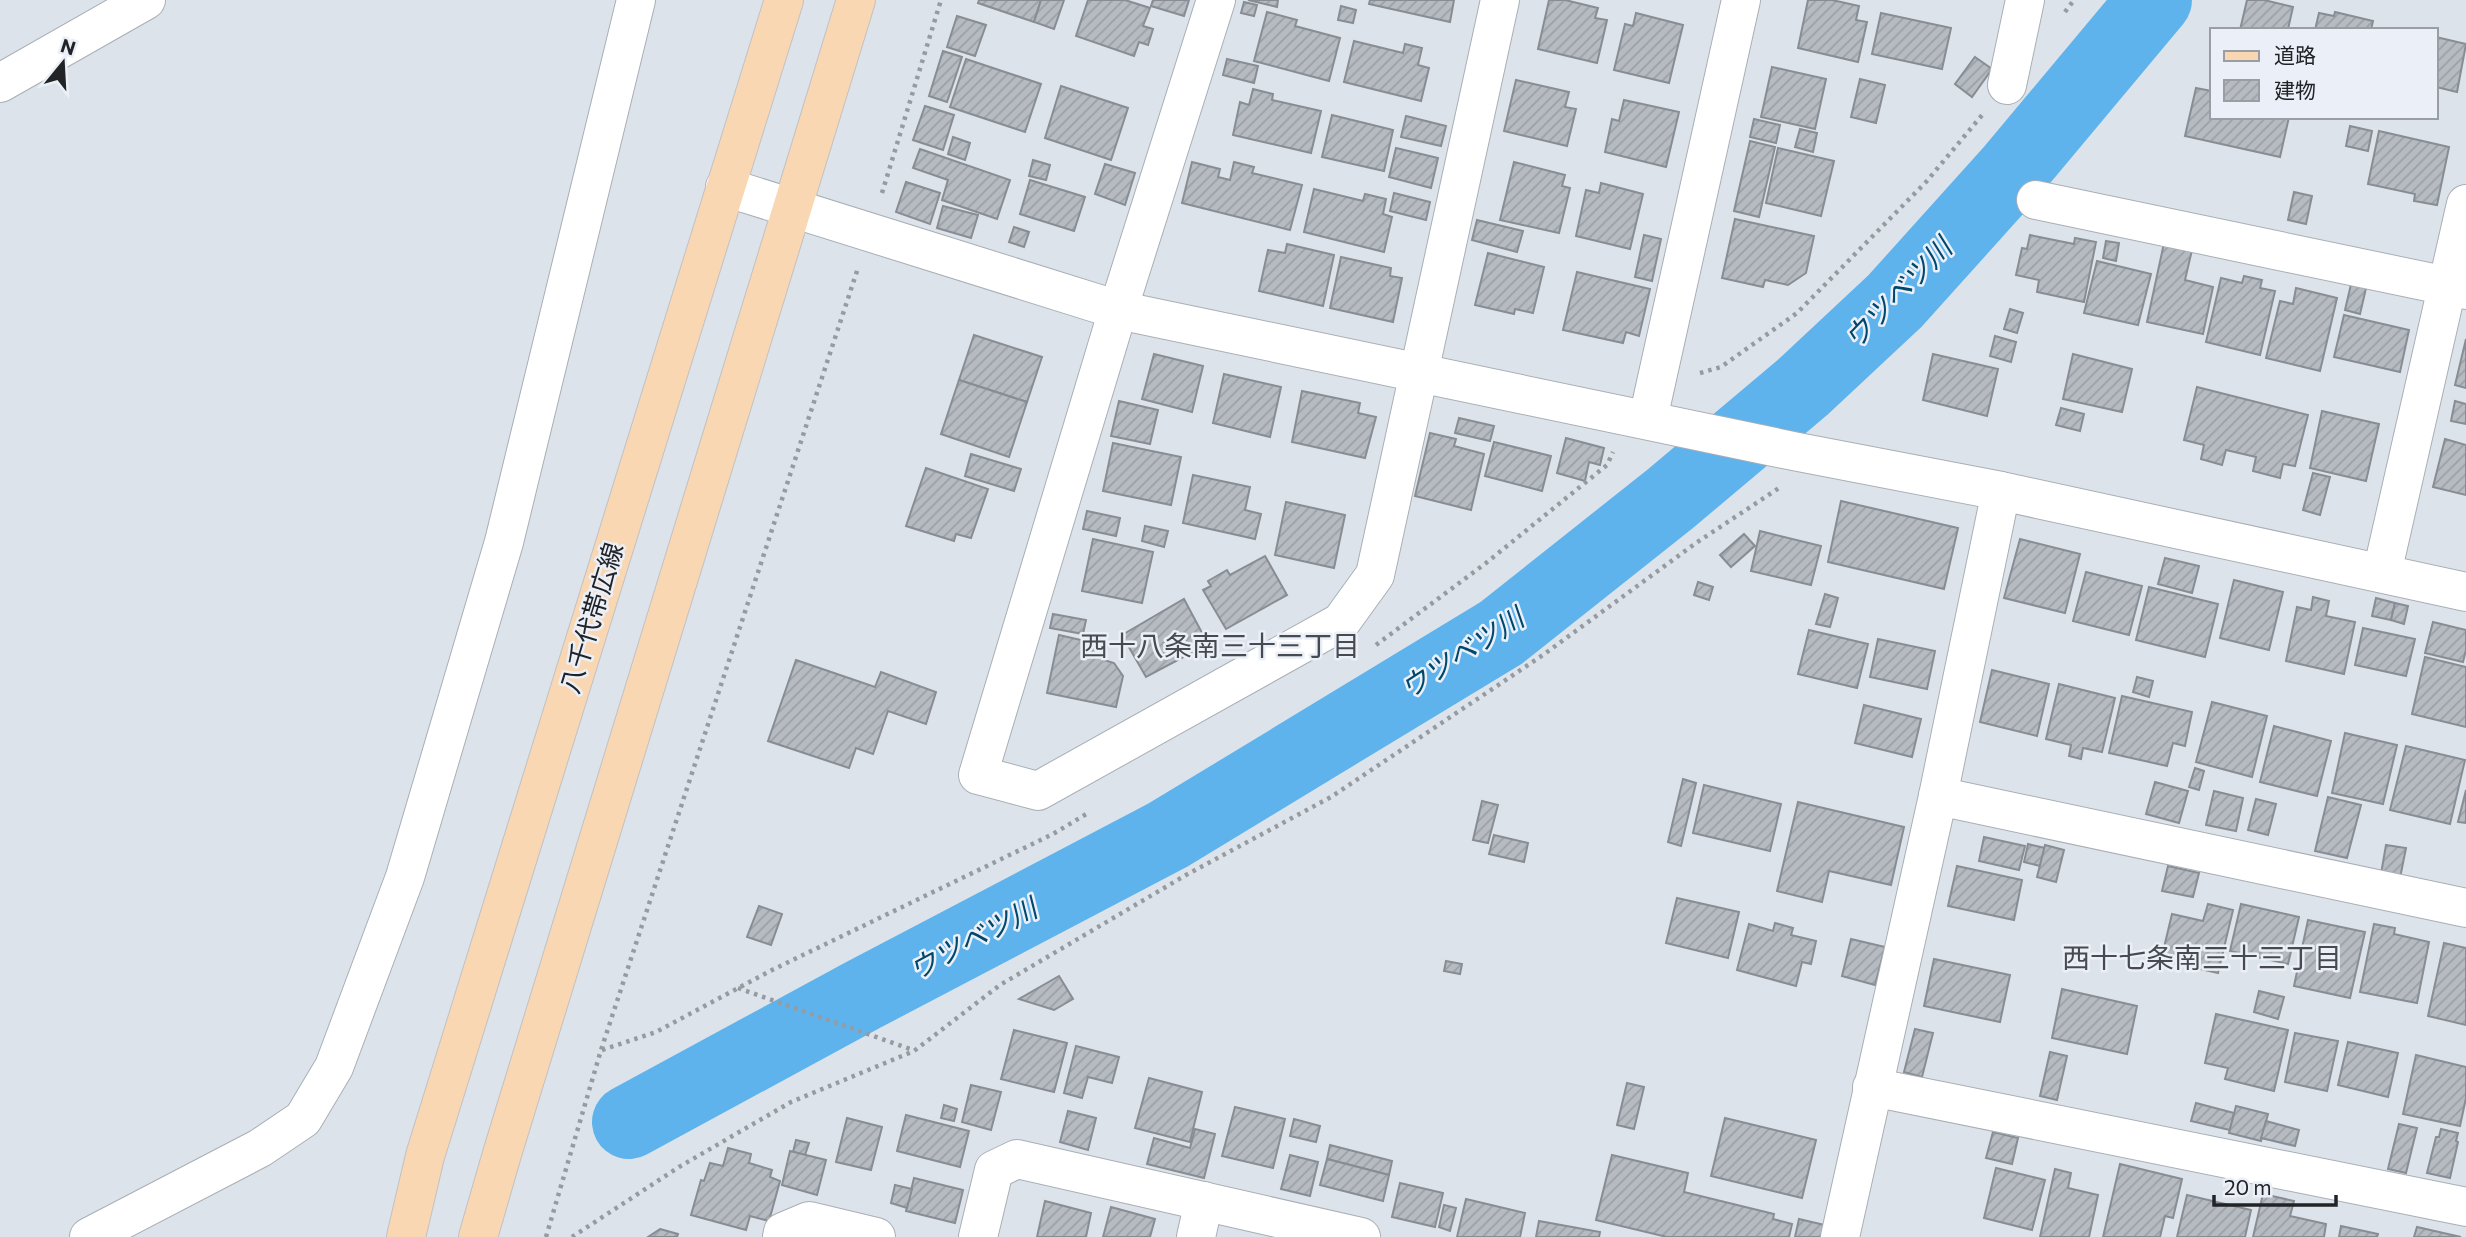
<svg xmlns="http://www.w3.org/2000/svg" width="2466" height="1237" font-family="Commissioner,'Noto Sans JP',sans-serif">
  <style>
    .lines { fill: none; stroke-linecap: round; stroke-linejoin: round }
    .river { stroke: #5eb3ec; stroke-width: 74 }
    .building { fill: url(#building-hatch); stroke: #888d94; stroke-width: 2 }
    .minor-casing { stroke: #a9afb6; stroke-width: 40 }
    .major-casing { stroke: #c1c1c2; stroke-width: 40 }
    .path { stroke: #969ba0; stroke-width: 4.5; stroke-dasharray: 3.5 5; stroke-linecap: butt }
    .minor { stroke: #fff; stroke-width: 38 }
    .major { stroke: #fad7b3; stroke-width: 38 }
    .labels { text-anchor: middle; stroke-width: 5; stroke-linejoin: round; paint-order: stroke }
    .street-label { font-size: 26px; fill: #212326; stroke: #ebf0f8 }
    .water-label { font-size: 28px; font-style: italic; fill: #00476c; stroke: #ebf0f8 }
    .neighbourhood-label { font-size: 28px; fill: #474b51; stroke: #ebf0f8 }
  </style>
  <defs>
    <pattern id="building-hatch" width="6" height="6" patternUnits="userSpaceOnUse" patternTransform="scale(1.75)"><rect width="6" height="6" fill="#b5bbc1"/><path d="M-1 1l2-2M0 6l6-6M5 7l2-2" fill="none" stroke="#9ba0a6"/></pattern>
  </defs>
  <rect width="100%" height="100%" fill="#dde3ea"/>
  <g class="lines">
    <path class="river" d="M629 1122 863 995 1168 835 1501 633 1670 499 1803 387 1895 301 2012 171 2155 0"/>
  </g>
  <g class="building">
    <path d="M979 0H1041L1034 22 978 3Z"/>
    <path d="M1041 0H1064L1054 29 1034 22Z"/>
    <path d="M1088 0H1125L1150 8 1143 26 1153 29 1148 45 1139 42 1134 56 1076 36Z"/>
    <path d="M1153 0H1189L1184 16 1151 6Z"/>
    <path d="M1248 0H1278L1277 7Z"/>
    <path d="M1370 0H1454L1450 22 1369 4Z"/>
    <path d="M1549 0H1565L1598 8 1595 18 1607 20 1597 63 1538 49Z"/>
    <path d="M1808 0H1832L1859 6 1856 20 1867 22 1858 62 1798 48Z"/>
    <path d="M2247 0H2264L2293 7 2288 29 2292 30H2240Z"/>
    <path d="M1244 2 1257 5 1254 16 1241 13Z"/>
    <path d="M1341 6 1356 10 1353 23 1338 20Z"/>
    <path d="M1267 12 1297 20 1295 26 1340 38 1329 81 1254 61Z"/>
    <path d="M2335 12 2373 21 2371 30H2315L2319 13 2334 16Z"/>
    <path d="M1636 13 1683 25 1669 83 1614 70 1625 24 1633 26Z"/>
    <path d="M1881 13 1951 28 1942 69 1872 54Z"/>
    <path d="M957 16 986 25 975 56 947 47Z"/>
    <path d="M2436 37 2466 44 2457 92 2436 87Z"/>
    <path d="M1354 41 1403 53 1405 44 1422 48 1418 65 1429 68 1421 101 1344 82Z"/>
    <path d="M943 51 962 57 947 102 929 96Z"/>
    <path d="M1975 57 1992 69 1972 97 1955 84Z"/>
    <path d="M966 59 1041 84 1025 132 950 107Z"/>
    <path d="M1227 59 1258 66 1254 83 1223 75Z"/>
    <path d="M1772 67 1826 79 1815 129 1761 117Z"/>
    <path d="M1860 79 1885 85 1876 123 1851 117Z"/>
    <path d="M1516 80 1569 92 1565 107 1576 109 1567 146 1504 131Z"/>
    <path d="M1061 86 1128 108 1111 160 1045 138Z"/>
    <path d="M2196 88 2212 91V117H2289L2280 157 2185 136Z"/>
    <path d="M1253 89 1273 94 1272 100 1321 111 1311 153 1233 135 1240 102 1249 105Z"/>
    <path d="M1624 100 1679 112 1666 167 1605 152 1612 119 1619 121Z"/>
    <path d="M925 106 954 115 943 150 913 140Z"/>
    <path d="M1332 115 1393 130 1384 171 1322 157Z"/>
    <path d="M1406 116 1446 126 1441 146 1401 137Z"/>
    <path d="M1754 119 1780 125 1776 143 1750 137Z"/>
    <path d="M2350 126 2372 131 2368 151 2346 146Z"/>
    <path d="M1800 129 1817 133 1813 152 1795 147Z"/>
    <path d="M2379 131 2449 147 2437 205 2414 201 2415 194 2368 184Z"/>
    <path d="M953 137 970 143 965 160 948 154Z"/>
    <path d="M1750 141 1775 147 1759 217 1734 211Z"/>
    <path d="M1396 148 1438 158 1431 188 1389 177Z"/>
    <path d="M1778 148 1834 161 1821 216 1766 203Z"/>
    <path d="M920 149 1010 180 997 219 942 200 948 180 913 168Z"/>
    <path d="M1033 160 1050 165 1046 180 1029 176Z"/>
    <path d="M1192 162 1220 169 1218 177 1230 180 1234 162 1254 167 1252 173 1302 185 1290 230 1182 203Z"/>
    <path d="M1514 162 1565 175 1562 186 1570 188 1559 233 1500 220Z"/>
    <path d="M1105 164 1135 173 1125 205 1095 194Z"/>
    <path d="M1030 180 1085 197 1074 231 1020 214Z"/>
    <path d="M906 182 940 193 930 224 896 212Z"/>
    <path d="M1601 183 1643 194 1630 249 1576 236 1586 190 1599 193Z"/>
    <path d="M1314 189 1363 201 1365 194 1386 199 1383 214 1392 217 1384 252 1304 232Z"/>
    <path d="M2294 192 2312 196 2306 224 2288 220Z"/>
    <path d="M1394 193 1430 202 1426 220 1390 211Z"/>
    <path d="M943 206 978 215 971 238 937 228Z"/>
    <path d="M1735 219 1814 236 1806 273 1788 285 1765 280 1763 287 1722 278Z"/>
    <path d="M1477 220 1523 231 1517 252 1472 240Z"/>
    <path d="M1014 227 1029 232 1024 247 1009 242Z"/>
    <path d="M1644 235 1661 239 1652 281 1635 277Z"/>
    <path d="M2030 235 2074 244 2075 238 2096 242 2084 302 2037 292 2039 280 2016 275 2022 248 2027 249Z"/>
    <path d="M2106 241 2119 243 2116 261 2103 258Z"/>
    <path d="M2164 243 2192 250 2185 280 2213 287 2203 334 2147 322Z"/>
    <path d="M1287 244 1334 255 1323 306 1259 291 1268 250 1285 253Z"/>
    <path d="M1488 253 1544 267 1533 313 1515 309 1514 314 1475 305Z"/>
    <path d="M1341 257 1391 268 1390 276 1402 278 1393 322 1330 308Z"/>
    <path d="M2097 261 2151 274 2138 325 2084 313Z"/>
    <path d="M1577 272 1650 289 1639 336 1626 332 1623 343 1563 330Z"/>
    <path d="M2244 276 2262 280 2260 288 2275 291 2260 355 2206 342 2221 278 2242 283Z"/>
    <path d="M2352 280 2367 284 2360 314 2345 310Z"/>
    <path d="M2296 288 2337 298 2320 371 2266 358 2280 301 2293 304Z"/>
    <path d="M2010 309 2023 313 2017 333 2004 329Z"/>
    <path d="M2344 315 2409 330 2400 372 2334 357Z"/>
    <path d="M974 335 1042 357 1027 402 959 380Z"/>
    <path d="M1995 336 2016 342 2011 362 1990 356Z"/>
    <path d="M2466 339V388L2455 385Z"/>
    <path d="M1154 354 1203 366 1192 412 1142 399Z"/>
    <path d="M1933 354 1998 369 1987 416 1923 400Z"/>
    <path d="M2073 354 2132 369 2122 412 2063 399Z"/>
    <path d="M1224 374 1281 387 1270 437 1213 423Z"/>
    <path d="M959 380 1027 402 1009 457 941 434Z"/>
    <path d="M2197 387 2308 415 2295 466 2283 464 2280 478 2253 471 2256 457 2226 450 2222 465 2201 459 2204 445 2184 440Z"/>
    <path d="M1302 391 1360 403 1358 413 1376 417 1365 458 1292 442Z"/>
    <path d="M1119 401 1158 410 1150 444 1111 436Z"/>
    <path d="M2455 401 2466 404V424L2451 421Z"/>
    <path d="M2061 408 2084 414 2080 431 2056 425Z"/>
    <path d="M2322 411 2379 424 2366 481 2310 468Z"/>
    <path d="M1459 418 1494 426 1490 441 1455 433Z"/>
    <path d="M1430 433 1456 439 1454 446 1484 454 1471 510 1415 496Z"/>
    <path d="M1566 438 1604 448 1600 465 1589 462 1585 481 1557 473Z"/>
    <path d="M2445 439 2466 445V495L2433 487Z"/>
    <path d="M1494 442 1551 456 1542 491 1485 476Z"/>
    <path d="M1113 443 1181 457 1171 505 1103 491Z"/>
    <path d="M971 454 1021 469 1014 491 965 476Z"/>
    <path d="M926 468 988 489 971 538 956 534 954 541 906 526Z"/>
    <path d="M2313 473 2330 477 2320 515 2303 510Z"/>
    <path d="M1193 475 1250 487 1245 510 1261 514 1255 539 1183 523Z"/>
    <path d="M1841 501 1958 528 1944 589 1828 562Z"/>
    <path d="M1286 502 1345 515 1334 568 1275 555Z"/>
    <path d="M1087 511 1120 518 1116 536 1083 529Z"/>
    <path d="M1145 526 1168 531 1164 547 1142 541Z"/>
    <path d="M1760 531 1821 546 1811 585 1751 571Z"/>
    <path d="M1744 534 1755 546 1731 567 1720 555Z"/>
    <path d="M1093 539 1153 552 1142 603 1082 591Z"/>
    <path d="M2020 539 2080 554 2065 613 2004 598Z"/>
    <path d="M1265 556 1287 595 1226 629 1203 590 1211 586 1208 581 1227 570 1230 575Z"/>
    <path d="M2165 558 2199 566 2192 593 2158 584Z"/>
    <path d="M2086 572 2142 586 2129 635 2073 621Z"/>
    <path d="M2234 580 2283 592 2269 650 2220 638Z"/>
    <path d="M1698 582 1713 587 1709 600 1694 595Z"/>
    <path d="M2149 587 2218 604 2205 657 2136 640Z"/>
    <path d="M1825 594 1838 598 1830 627 1816 624Z"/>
    <path d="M2313 597 2329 601 2326 616 2355 622 2344 674 2286 661 2297 607 2311 610Z"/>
    <path d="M2376 598 2395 603 2391 620 2372 616Z"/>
    <path d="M1184 599 1208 644 1146 677 1122 635Z"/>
    <path d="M2395 603 2408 606 2404 624 2391 620Z"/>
    <path d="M1053 614 1086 620 1083 634 1050 628Z"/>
    <path d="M2433 622 2466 630V650L2463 662 2425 653Z"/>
    <path d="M2363 628 2415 639 2406 676 2355 665Z"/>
    <path d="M1809 630 1868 644 1857 688 1798 674Z"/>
    <path d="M1059 635 1107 646 1104 660 1114 663 1123 676 1116 707 1047 693Z"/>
    <path d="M1878 639 1935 651 1927 689 1870 677Z"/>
    <path d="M2425 657 2466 667V727L2412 714Z"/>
    <path d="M796 660 875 687 881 672 936 692 926 724 888 711 873 754 856 748 849 768 768 741Z"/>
    <path d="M1992 670 2049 684 2037 736 1980 722Z"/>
    <path d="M2137 677 2153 681 2149 697 2133 692Z"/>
    <path d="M2059 684 2115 698 2102 752 2083 748 2081 759 2069 756 2071 745 2046 739Z"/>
    <path d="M2122 696 2192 712 2185 746 2173 743 2167 766 2109 753Z"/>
    <path d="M2212 702 2267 716 2252 777 2196 762Z"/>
    <path d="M1864 705 1921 719 1912 757 1855 743Z"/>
    <path d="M2274 726 2331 741 2317 796 2260 782Z"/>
    <path d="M2345 733 2397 745 2383 804 2332 793Z"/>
    <path d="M2406 746 2465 760 2450 824 2390 810Z"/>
    <path d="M2195 768 2204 771 2199 790 2189 787Z"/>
    <path d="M1683 779 1696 783 1681 846 1668 842Z"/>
    <path d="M2155 782 2188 791 2179 823 2146 814Z"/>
    <path d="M1704 785 1781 804 1770 851 1693 833Z"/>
    <path d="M2466 790V823L2458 822Z"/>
    <path d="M2214 791 2243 798 2236 831 2206 825Z"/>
    <path d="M2328 797 2361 805 2347 858 2315 851Z"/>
    <path d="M2256 799 2276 804 2268 835 2248 830Z"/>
    <path d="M1482 801 1498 805 1488 843 1473 840Z"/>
    <path d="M1798 802 1904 827 1891 885 1829 871 1822 902 1777 891Z"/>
    <path d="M1494 835 1528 843 1524 862 1489 854Z"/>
    <path d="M1984 837 2025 846 2019 870 1979 861Z"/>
    <path d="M2028 844 2045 848 2040 866 2024 862Z"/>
    <path d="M2045 845 2064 850 2056 882 2037 877Z"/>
    <path d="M2386 845 2406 848 2400 878 2381 874Z"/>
    <path d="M1957 866 2022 880 2014 920 1948 906Z"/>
    <path d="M2168 866 2199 873 2193 897 2162 891Z"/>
    <path d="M1677 898 1739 912 1728 958 1666 943Z"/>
    <path d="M2208 904 2233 910 2218 973 2161 960 2172 914 2203 921Z"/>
    <path d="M2241 904 2299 917 2288 964 2230 951Z"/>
    <path d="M759 906 782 914 771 945 747 937Z"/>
    <path d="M2308 920 2365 932 2350 998 2294 986Z"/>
    <path d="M1775 923 1793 928 1791 935 1816 941 1811 964 1802 962 1796 986 1737 970 1749 924 1773 931Z"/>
    <path d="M2374 924 2395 928 2394 934 2429 942 2417 1003 2360 992Z"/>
    <path d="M1851 939 1885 947 1875 985 1842 976Z"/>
    <path d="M2444 943 2466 948V1025L2428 1016Z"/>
    <path d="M1934 959 2010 975 2000 1022 1924 1006Z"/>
    <path d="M1446 961 1462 964 1460 974 1444 971Z"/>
    <path d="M1059 976 1073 999 1054 1010 1019 999Z"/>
    <path d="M2062 989 2137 1006 2127 1054 2052 1038Z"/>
    <path d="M2259 991 2284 997 2278 1019 2254 1012Z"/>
    <path d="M2216 1014 2288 1030 2274 1091 2225 1079 2228 1068 2205 1063Z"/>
    <path d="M1915 1029 1933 1033 1922 1077 1904 1072Z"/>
    <path d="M1014 1030 1067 1043 1054 1092 1001 1079Z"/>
    <path d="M2295 1033 2338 1041 2327 1091 2285 1082Z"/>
    <path d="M2348 1042 2398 1053 2388 1097 2338 1085Z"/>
    <path d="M1076 1046 1119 1057 1112 1083 1088 1077 1082 1098 1064 1093Z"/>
    <path d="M2050 1052 2067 1056 2057 1100 2040 1096Z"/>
    <path d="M2416 1055 2466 1067V1098L2460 1126 2403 1114Z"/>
    <path d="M1149 1078 1202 1092 1190 1142 1135 1128Z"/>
    <path d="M1627 1083 1644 1087 1634 1129 1617 1125Z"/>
    <path d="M971 1085 1001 1092 991 1130 962 1122Z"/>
    <path d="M2196 1103 2234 1113 2230 1130 2191 1121Z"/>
    <path d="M944 1105 957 1109 954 1121 941 1118Z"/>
    <path d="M2236 1106 2268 1114 2261 1141 2229 1133Z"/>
    <path d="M1235 1107 1285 1119 1273 1168 1222 1156Z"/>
    <path d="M1068 1111 1096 1118 1088 1150 1060 1142Z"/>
    <path d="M906 1115 969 1131 960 1167 897 1151Z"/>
    <path d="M847 1118 882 1127 871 1170 836 1162Z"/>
    <path d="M1725 1118 1816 1140 1802 1198 1711 1176Z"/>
    <path d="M1294 1119 1320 1126 1316 1142 1290 1136Z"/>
    <path d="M2266 1121 2299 1130 2295 1146 2261 1138Z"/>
    <path d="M2399 1124 2417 1128 2406 1173 2388 1169Z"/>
    <path d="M1195 1129 1215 1134 1204 1178 1147 1164 1154 1138 1190 1148Z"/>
    <path d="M2441 1129 2458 1133 2456 1141 2458 1142 2450 1178 2427 1173 2436 1137H2439Z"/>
    <path d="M1993 1132 2018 1138 2012 1164 1986 1158Z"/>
    <path d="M796 1140 809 1143 805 1155 793 1152Z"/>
    <path d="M1330 1145 1392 1161 1389 1175 1327 1159Z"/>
    <path d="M728 1148 751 1154 749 1163 772 1170 770 1177 780 1181 769 1221 750 1216 746 1230 691 1215 701 1180 704 1181 710 1163 723 1166Z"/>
    <path d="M790 1151 826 1160 817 1195 782 1185Z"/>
    <path d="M1290 1155 1318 1162 1310 1196 1281 1189Z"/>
    <path d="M1612 1155 1688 1173 1684 1192 1774 1214 1773 1219 1792 1224 1789 1237H1667L1596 1220Z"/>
    <path d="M1327 1159 1389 1175 1383 1201 1320 1185Z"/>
    <path d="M2120 1164 2182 1179 2173 1218 2165 1216 2160 1237H2103Z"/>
    <path d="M1996 1168 2045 1180 2032 1230 1984 1218Z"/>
    <path d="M2055 1169 2071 1173 2068 1188 2098 1195 2089 1237H2040Z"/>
    <path d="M914 1178 963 1190 955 1223 906 1211Z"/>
    <path d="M1400 1183 1443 1193 1435 1227 1392 1217Z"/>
    <path d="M895 1185 912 1189 907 1208 891 1203Z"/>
    <path d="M2263 1194 2294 1201 2290 1216 2326 1224 2324 1237H2253Z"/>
    <path d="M2187 1195 2251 1210 2245 1237H2177Z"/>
    <path d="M1466 1199 1525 1213 1520 1237H1457Z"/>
    <path d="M1045 1201 1091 1213 1086 1237H1037Z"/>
    <path d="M1444 1205 1456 1208 1450 1231 1439 1227Z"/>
    <path d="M1111 1207 1155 1219 1150 1237H1103Z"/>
    <path d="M1799 1219 1833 1227 1830 1237H1795Z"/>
    <path d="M1539 1221 1600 1232 1599 1237H1536Z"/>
    <path d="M2341 1226 2378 1234 2377 1237H2339Z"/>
    <path d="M2417 1227 2461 1237H2414Z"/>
    <path d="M660 1229 678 1234 677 1237H648Z"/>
  </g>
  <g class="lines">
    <g class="minor-casing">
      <g id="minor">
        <path d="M1216 0 1118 310 978 775 1038 791 1341 622 1375 575 1500 0"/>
        <path d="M0 83 146 0"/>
        <path d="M2007 85 2025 0"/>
        <path d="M725 187 1118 310 1793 451 2001 491 2466 592"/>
        <path d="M2036 200 2466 290"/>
        <path d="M1648 419 1741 0"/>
        <path d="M2382 573 2466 204"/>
        <path d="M1938 796 2466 908"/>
        <path d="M1872 1087 2466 1207"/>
        <path d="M89 1237 260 1148 303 1119 334 1067 405 877 504 542 636 0"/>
        <path d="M782 1237 783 1232 809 1221 876 1237"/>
        <path d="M978 1237 994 1170 1017 1159 1361 1237"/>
        <path d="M1196 1237 1204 1201"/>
        <path d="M1840 1237 1938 796 2001 491"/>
      </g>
    </g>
    <g class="major-casing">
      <g id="major">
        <path d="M406 1237 425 1156 784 0"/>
        <path d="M478 1237 502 1154 856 0"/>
      </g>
    </g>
    <g class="path">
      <path d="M2065 12 2074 0"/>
      <path d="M882 193 941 0"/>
      <path d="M1700 373 1721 367 1797 313 1926 182 1983 114"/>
      <path d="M1376 645 1486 563 1607 465 1613 452"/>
      <path d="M738 988 913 1050"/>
      <path d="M602 1050 656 1032 772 970 1053 834 1088 813"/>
      <path d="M546 1237 601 1050 858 268"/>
      <path d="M572 1237 679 1167 791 1102 914 1051 1000 985 1186 875 1331 797 1543 655 1696 543 1779 488"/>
    </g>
    <use href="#minor" class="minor"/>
    <use href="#major" class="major"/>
  </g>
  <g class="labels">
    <g class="street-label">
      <text transform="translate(592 618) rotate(-73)" y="9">八千代帯広線</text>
    </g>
    <g class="water-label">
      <text transform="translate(1898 293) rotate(-46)" y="10">ウツベツ川</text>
      <text transform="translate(1462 653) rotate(-33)" y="10">ウツベツ川</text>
      <text transform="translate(973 939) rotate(-28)" y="10">ウツベツ川</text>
    </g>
    <g class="neighbourhood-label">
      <text x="1220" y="656">西十八条南三十三丁目</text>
      <text x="2202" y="968">西十七条南三十三丁目</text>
    </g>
  </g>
  <rect x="2210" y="28" width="228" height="91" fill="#ebf0f8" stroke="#9a9ea4" stroke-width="2"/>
  <rect x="2224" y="51" width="35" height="10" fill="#fad7b3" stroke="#9a9ea4" stroke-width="2"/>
  <text x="2274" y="63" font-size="21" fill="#212326">道路</text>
  <rect x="2224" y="80" width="35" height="21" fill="url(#building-hatch)" stroke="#9a9ea4" stroke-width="2"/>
  <text x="2274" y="98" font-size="21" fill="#212326">建物</text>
  <g transform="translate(63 63) rotate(18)" stroke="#ebf0f8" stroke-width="5" paint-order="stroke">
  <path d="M0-5L12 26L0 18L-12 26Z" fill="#212326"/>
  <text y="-10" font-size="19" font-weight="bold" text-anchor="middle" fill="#212326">N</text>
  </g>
  <path d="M2214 1195v10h122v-10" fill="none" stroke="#212326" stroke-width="3.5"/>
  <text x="2224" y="1195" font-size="21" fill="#212326" stroke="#ebf0f8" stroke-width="5" paint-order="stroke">20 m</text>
</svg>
